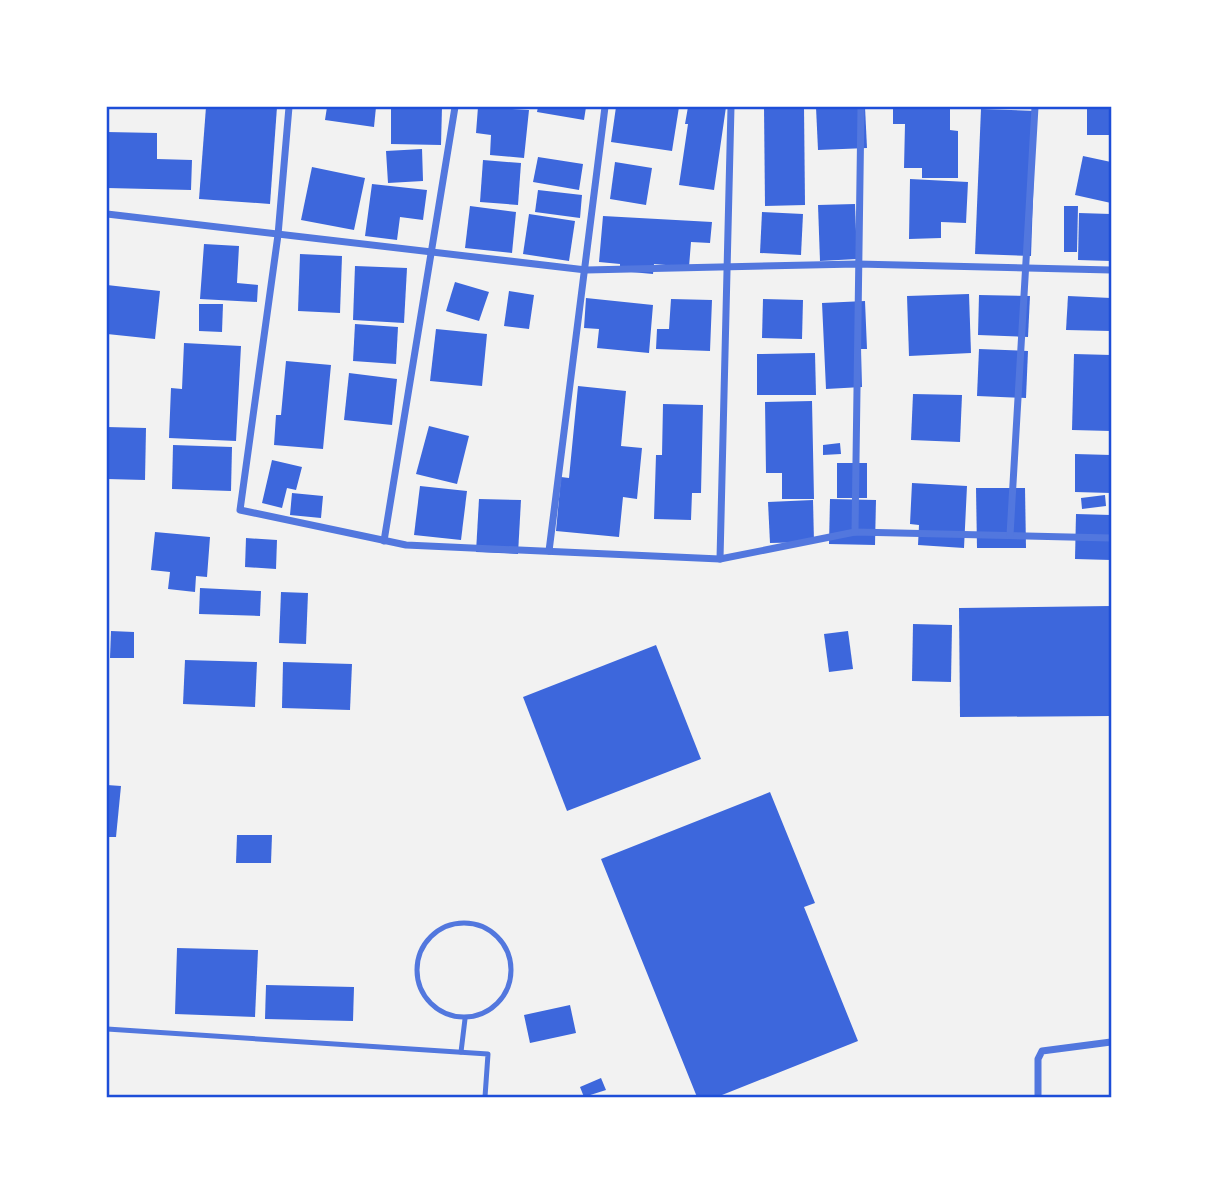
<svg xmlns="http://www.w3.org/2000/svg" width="1218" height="1204" font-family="'Titillium Web',sans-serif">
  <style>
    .building { fill: #3d67dc }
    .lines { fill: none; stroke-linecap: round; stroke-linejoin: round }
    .service { stroke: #5277de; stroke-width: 5 }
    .minor { stroke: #5277de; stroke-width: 7 }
    .neatline { fill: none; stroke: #1d4ed8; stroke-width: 2.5 }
  </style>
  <rect width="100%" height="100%" fill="#f2f2f2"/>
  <g class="building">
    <path d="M206 107H277L270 204 199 199Z"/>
    <path d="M327 107H376L374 127 325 120Z"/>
    <path d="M391 107H442L441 145 391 144Z"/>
    <path d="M478 107 529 110 524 158 490 155 491 135 476 133Z"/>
    <path d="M538 107H586L584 120 537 112Z"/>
    <path d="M616 107H679L672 151 611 142Z"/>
    <path d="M688 107H726L714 190 679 185 688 124H685Z"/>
    <path d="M764 107H804L805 205 765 206Z"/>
    <path d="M816 107H865L867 148 818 150Z"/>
    <path d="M893 107H950V130L958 131V178H922V168H904L905 124H893Z"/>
    <path d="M1087 107H1111V110H1109V135H1087Z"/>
    <path d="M981 109 1036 111 1031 256 975 254Z"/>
    <path d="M107 132 157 133V159L192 160 191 190 107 188Z"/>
    <path d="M422 149 423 181 388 183 386 151Z"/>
    <path d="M1083 156 1111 162V203L1075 195Z"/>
    <path d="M538 157 583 164 579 190 533 182Z"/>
    <path d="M483 160 521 163 518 205 480 202Z"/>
    <path d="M615 162 652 168 646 205 610 199Z"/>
    <path d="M312 167 365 178 354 230 301 220Z"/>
    <path d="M910 179 968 182 966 223 941 222V238L909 239Z"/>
    <path d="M372 184 427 190 423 220 400 217 397 240 365 236Z"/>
    <path d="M538 190 582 195 580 218 535 212Z"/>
    <path d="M855 204 857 259 820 261 818 205Z"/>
    <path d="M470 206 516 212 512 253 465 248Z"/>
    <path d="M1064 206H1078L1077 252H1064Z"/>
    <path d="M762 212 803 214 801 255 760 253Z"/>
    <path d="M1079 213 1111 214V261L1078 260Z"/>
    <path d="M529 214 575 221 569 261 523 254Z"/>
    <path d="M603 216 712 222 710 243 691 242 689 267 654 264 653 274 620 271V264L599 262Z"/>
    <path d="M204 244 239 246 237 283 258 285 257 302 200 299Z"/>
    <path d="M300 254 342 256 340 313 298 311Z"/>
    <path d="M355 266 407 268 404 323 353 320Z"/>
    <path d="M455 282 489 292 479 321 446 311Z"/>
    <path d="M107 285 160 291 155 339 107 334Z"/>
    <path d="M509 291 534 295 529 329 504 326Z"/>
    <path d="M969 294 971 353 909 356 907 296Z"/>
    <path d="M979 295 1030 296 1028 337 978 335Z"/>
    <path d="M1068 296 1111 298V331L1066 330Z"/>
    <path d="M586 298 653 305 649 353 597 348 599 329 584 328Z"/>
    <path d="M671 299 712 300 710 351 656 349 657 329H669Z"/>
    <path d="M763 299 803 300 802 339 762 338Z"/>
    <path d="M865 301 867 349H861L862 387 826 389 822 303Z"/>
    <path d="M199 304H223L222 332 199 331Z"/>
    <path d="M355 324 398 327 396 364 353 361Z"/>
    <path d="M436 329 487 334 482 386 430 381Z"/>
    <path d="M184 343 241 346 236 441 169 438 171 388 182 389Z"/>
    <path d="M979 349 1028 351 1026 398 977 396Z"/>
    <path d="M815 353 816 395H757V354Z"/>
    <path d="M1074 354 1111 355V431L1072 430Z"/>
    <path d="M286 361 331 365 323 449 274 445 276 415H281Z"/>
    <path d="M349 373 397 379 392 425 344 420Z"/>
    <path d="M578 386 626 391 621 446 642 448 637 499 623 497 619 537 556 531 561 477 569 478Z"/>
    <path d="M913 394 962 395 960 442 911 440Z"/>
    <path d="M812 401 814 499H782V473H766L765 402Z"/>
    <path d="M663 404 703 405 701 493H692L691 520 654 519 656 455H662Z"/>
    <path d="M429 426 469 436 457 484 416 474Z"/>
    <path d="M107 427 146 428 145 480 107 479Z"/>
    <path d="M840 443 841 454 823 455V445Z"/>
    <path d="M173 445 232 447 231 491 172 489Z"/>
    <path d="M1075 454 1111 455V493L1075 492Z"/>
    <path d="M272 460 302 467 296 490 287 488 282 508 262 503Z"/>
    <rect x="837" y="463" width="30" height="35"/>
    <path d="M912 483 967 486 964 548 918 545 919 525 910 524Z"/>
    <path d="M420 486 467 491 461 540 414 535Z"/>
    <path d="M976 488H1025L1026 548H977Z"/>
    <path d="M292 493 323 496 321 518 290 515Z"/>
    <path d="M1105 495 1106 506 1082 509 1081 498Z"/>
    <path d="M479 499 521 500 518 554 476 552Z"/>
    <path d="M830 499 876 500 875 545 829 544Z"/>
    <path d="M813 500 814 542 770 543 768 502Z"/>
    <path d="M1076 514 1111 515V560L1075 559Z"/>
    <path d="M155 532 210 537 207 577 196 576 195 592 168 589 170 572 151 570Z"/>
    <path d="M246 538 277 540 276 569 245 567Z"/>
    <path d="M200 588 261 591 260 616 199 614Z"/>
    <path d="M281 592 308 593 306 644 279 643Z"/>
    <path d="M1111 606V716L960 717 959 608Z"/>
    <path d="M913 624 952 625 951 682 912 681Z"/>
    <path d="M111 631 134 632V658H110Z"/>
    <path d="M848 631 853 669 829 672 824 634Z"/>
    <path d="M656 645 701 759 567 811 523 697Z"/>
    <path d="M185 660 257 662 255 707 183 704Z"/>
    <path d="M283 662 352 664 350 710 282 708Z"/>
    <path d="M107 785 121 786 116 837H107Z"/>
    <path d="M770 792 815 903 804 907 858 1041 717 1097H697L601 859Z"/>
    <path d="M237 835H272L271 863H236Z"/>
    <path d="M177 948 258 950 255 1017 175 1014Z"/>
    <path d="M266 985 354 987 353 1021 265 1019Z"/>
    <path d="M570 1005 576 1033 530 1043 524 1015Z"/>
    <path d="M601 1078 606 1090 584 1097 580 1087Z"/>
  </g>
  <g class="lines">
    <g class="service">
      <circle cx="464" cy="970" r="47"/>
      <path d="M107 1029 488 1054 485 1097"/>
      <path d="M461 1052 465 1019"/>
    </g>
    <g class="minor">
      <path d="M289 107 278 235 240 510 406 545 720 559 855 532 1111 538"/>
      <path d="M107 214 586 270 857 264 1111 270"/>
      <path d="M855 532 861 107"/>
      <path d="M1010 535 1035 107"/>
      <path d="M384 541 455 107"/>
      <path d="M549 551 605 107"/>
      <path d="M720 559 731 107"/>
      <path d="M1038 1097V1059L1042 1051 1111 1042"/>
    </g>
  </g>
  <rect width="1218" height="1204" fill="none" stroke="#ffffff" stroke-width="217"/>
  <rect x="108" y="108" width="1002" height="988" class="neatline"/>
</svg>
